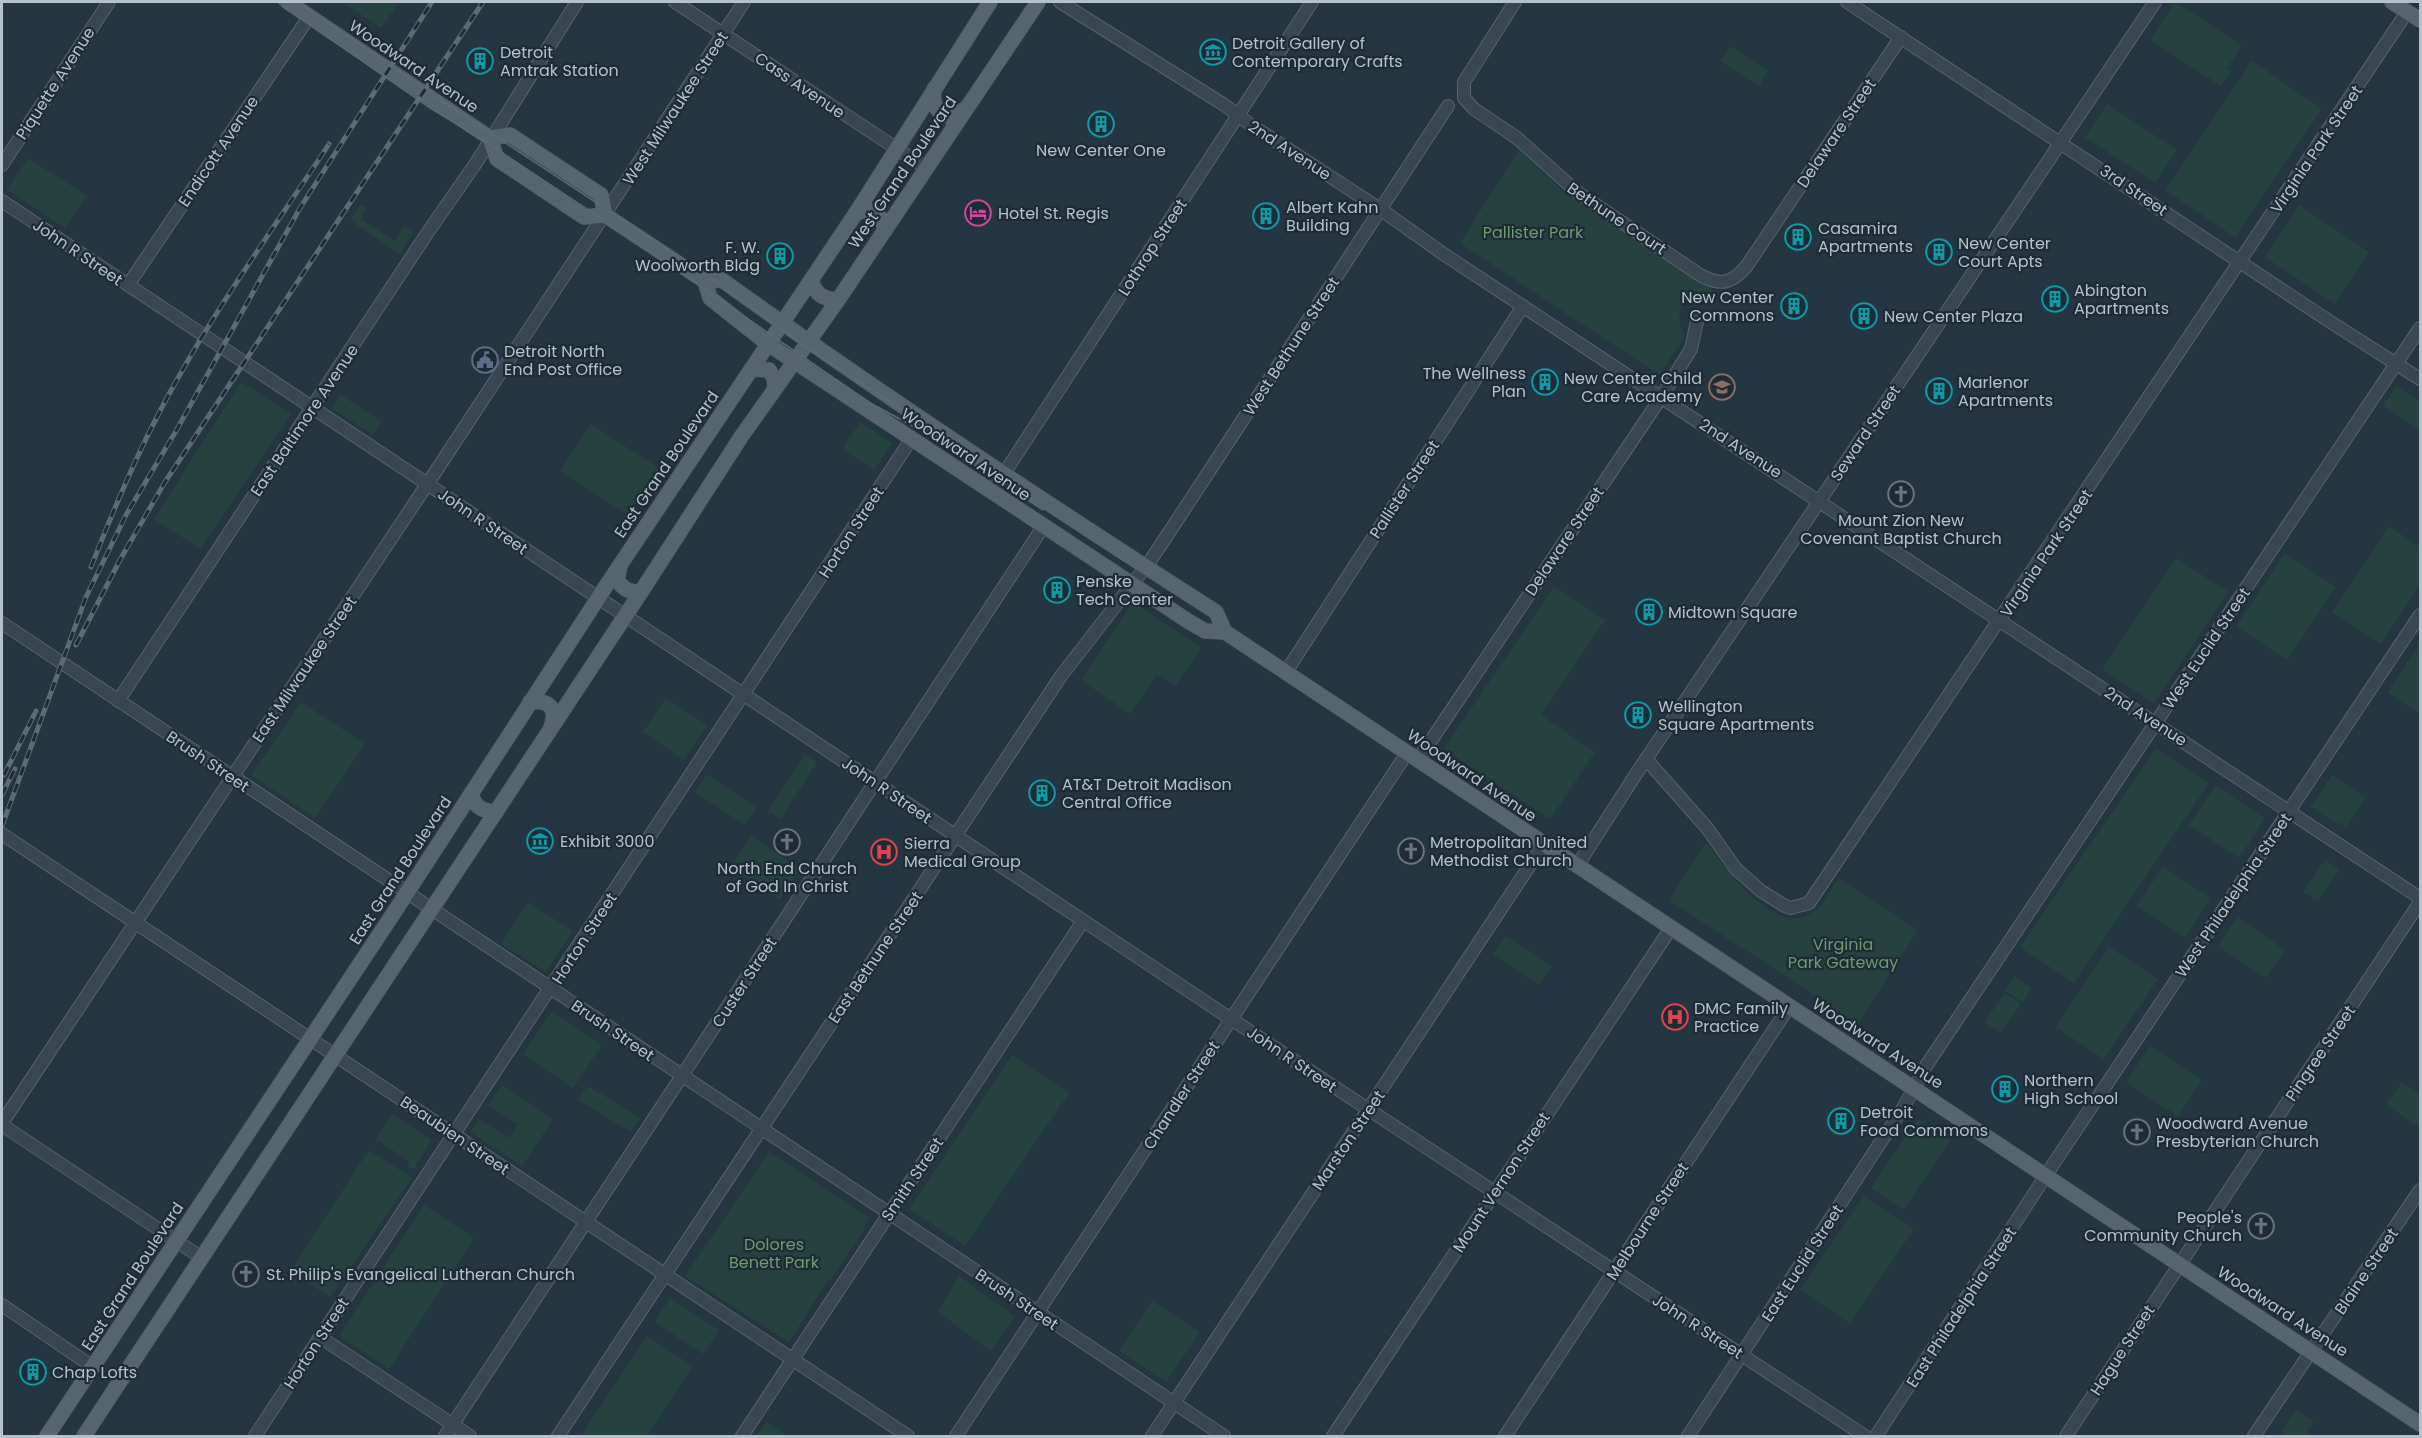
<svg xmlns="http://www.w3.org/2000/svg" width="2422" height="1438" font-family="Poppins,sans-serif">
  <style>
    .green { fill: #264240 }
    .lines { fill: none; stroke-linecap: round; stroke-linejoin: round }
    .minor-casing { stroke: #56656e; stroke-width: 14 }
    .major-casing { stroke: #45535d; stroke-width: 16 }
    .minor { stroke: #384751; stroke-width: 12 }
    .major { stroke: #566671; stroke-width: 15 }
    .tram { stroke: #5a6c78; stroke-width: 1.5 }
    .rail-casing { stroke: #5a6c78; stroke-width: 5 }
    .rail { stroke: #1d2c36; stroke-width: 3; stroke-dasharray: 9; stroke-linecap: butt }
    .labels { text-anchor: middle; stroke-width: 4.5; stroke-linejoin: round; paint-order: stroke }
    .poi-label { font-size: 16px; fill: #b5c2cb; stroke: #1d2c36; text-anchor: start }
    .street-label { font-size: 16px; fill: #b5c2cb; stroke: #1d2c36 }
    .park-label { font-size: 16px; fill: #6b9d6d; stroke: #1d2c36 }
  </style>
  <rect width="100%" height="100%" fill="#243641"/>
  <g class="green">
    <path d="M343 2H399L381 28Z"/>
    <path d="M2175 2 2242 45 2227 68 2231 71 2221 86 2150 40Z"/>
    <path d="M1730 46 1768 71 1759 86 1720 61Z"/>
    <path d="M2252 61 2322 109 2235 237 2165 190Z"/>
    <path d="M2107 104 2177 150 2155 183 2085 137Z"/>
    <path d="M1519 150 1567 195 1714 291 1708 301C1700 296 1690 298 1682 305L1678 318 1685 337 1659 375 1460 243Z"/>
    <path d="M28 158 87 196 65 228 7 190Z"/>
    <path d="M360 205 367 207 361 219 393 240 397 241V236L404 227 413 232 400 254 350 220Z"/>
    <path d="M2299 205 2369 252 2335 304 2265 257Z"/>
    <path d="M241 382 291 414 200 549 154 519Z"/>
    <path d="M2396 386 2420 402V430L2383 406Z"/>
    <path d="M341 395 382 422 373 435 331 408Z"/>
    <path d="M860 422 892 443 874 470 842 449Z"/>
    <path d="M591 424 660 469 628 515 560 471Z"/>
    <path d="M2389 526 2420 547V585L2381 644 2332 612Z"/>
    <path d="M2285 553 2336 587 2287 660 2236 626Z"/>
    <path d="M2176 558 2228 592 2154 703 2102 669Z"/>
    <path d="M1554 586 1605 620 1541 715 1595 752 1550 819 1444 749Z"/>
    <path d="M1133 602 1201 648 1175 686 1157 674 1130 714 1081 680Z"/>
    <path d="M2420 643V714L2388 693Z"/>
    <path d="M666 698 707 725 684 760 643 732Z"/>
    <path d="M301 702 365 744 315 818 251 775Z"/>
    <path d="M2156 748 2209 783 2074 983 2020 947Z"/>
    <path d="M805 755 817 762 780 819 768 811Z"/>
    <path d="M707 774 757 808 745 825 695 792Z"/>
    <path d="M2332 775 2366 798 2346 827 2339 822 2337 824 2311 807Z"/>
    <path d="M2216 785 2265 818 2239 858 2189 825Z"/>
    <path d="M751 836 800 869 780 900 730 867Z"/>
    <path d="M1706 842C1724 866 1771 934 1809 915 1822 908 1830 891 1838 879H1840L1918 930 1858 1024 1669 900Z"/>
    <path d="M2325 860 2339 870 2318 901 2303 892Z"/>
    <path d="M2163 867 2211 898 2185 938 2137 906Z"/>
    <path d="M528 902 573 931 546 972 501 944Z"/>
    <path d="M2237 917 2285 950 2266 978 2218 946Z"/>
    <path d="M1506 936 1552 966 1539 985 1493 954Z"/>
    <path d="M2109 947 2158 979 2104 1059 2056 1027Z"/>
    <path d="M2015 976 2032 988 2023 1002 2005 991Z"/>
    <path d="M2005 993 2021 1004 2001 1033 1985 1022Z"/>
    <path d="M552 1011 602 1045 573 1088 523 1054Z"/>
    <path d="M2150 1046 2202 1080 2178 1116 2126 1083Z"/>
    <path d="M1012 1055 1069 1093 965 1246 909 1209Z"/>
    <path d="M2402 1082 2420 1094V1128L2386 1105Z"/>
    <path d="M502 1085 553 1119 522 1166 470 1132 479 1119 509 1138 518 1125 488 1105Z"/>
    <path d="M588 1086 640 1118 631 1132 578 1100Z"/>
    <path d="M392 1114 432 1140 413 1170 408 1166 410 1162 376 1139Z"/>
    <path d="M1918 1119 1950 1141 1903 1210 1871 1188Z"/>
    <path d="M369 1150 412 1178 330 1297 290 1271Z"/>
    <path d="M769 1152 870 1218 863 1228 865 1229 830 1281 828 1280 789 1342 685 1276Z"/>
    <path d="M1864 1196 1914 1229 1850 1323 1800 1290Z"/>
    <path d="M424 1205 474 1238 389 1369 339 1336Z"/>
    <path d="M959 1276 1015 1317 991 1351 938 1312Z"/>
    <path d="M670 1298 719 1330 703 1354 655 1322Z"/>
    <path d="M1152 1301 1200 1332 1166 1382 1119 1351Z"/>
    <path d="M647 1336 693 1366 647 1436H581Z"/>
    <path d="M2295 1410 2314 1421 2304 1436H2288L2281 1432Z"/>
    <path d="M766 1422 788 1436H757Z"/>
  </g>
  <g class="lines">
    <g class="minor-casing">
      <g id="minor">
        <path d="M675 2 926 168"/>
        <path d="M1060 2 1226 106 1251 125 1380 209 1445 255 2420 898"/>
        <path d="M1515 2 1464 82V98L1474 109 1517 138 1577 192 1700 275C1720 286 1731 284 1746 267L1901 37"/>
        <path d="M1847 2 2329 321 2420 379"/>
        <path d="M2 165 109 2"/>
        <path d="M2 201 1219 1011 1865 1436"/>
        <path d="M128 285 309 17"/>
        <path d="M992 492 1312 2"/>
        <path d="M2 623 1224 1436"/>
        <path d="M1286 672 1523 306"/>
        <path d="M118 701 428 232 476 163 577 2"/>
        <path d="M1646 759 1707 828 1736 869 1761 891 1785 906 1791 908 1809 903 2407 12"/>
        <path d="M1418 760 1662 396 1691 349 1698 317"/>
        <path d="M2 834 908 1436"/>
        <path d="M1577 866 1636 774 2155 2"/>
        <path d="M2 1123 432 477 744 2"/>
        <path d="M2 1125 202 1258"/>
        <path d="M2 1305 93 1367"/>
        <path d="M320 1337 470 1436"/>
        <path d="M255 1436 912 438"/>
        <path d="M445 1436 1043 527"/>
        <path d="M558 1436 1061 676 1150 561 1172 528 1448 106"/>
        <path d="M742 1436 1083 921"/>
        <path d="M956 1436 1407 753"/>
        <path d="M1152 1436 1544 844"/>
        <path d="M1333 1436 1671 928"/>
        <path d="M1505 1436 1789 1007"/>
        <path d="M1688 1436 1903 1108 1926 1066 2420 328"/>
        <path d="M1876 1436 2056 1160 2420 615"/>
        <path d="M2066 1436 2420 902"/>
        <path d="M2254 1436 2420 1190"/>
      </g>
    </g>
    <g class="major-casing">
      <g id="major">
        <path d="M288 2 490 138 497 159 584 217 605 215 705 281 722 280C883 396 1049 505 1216 612L1225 632 2420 1424"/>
        <path d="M2392 2 2420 20"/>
        <path d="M934 89C932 103 936 114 951 117L965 109"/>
        <path d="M490 138 510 135 601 195 605 215"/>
        <path d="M856 213C875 207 880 212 885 230"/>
        <path d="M811 280C816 295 823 299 838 300"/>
        <path d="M705 281 710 298 768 344 1188 621 1205 631 1225 632"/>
        <path d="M751 369 769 370 774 378 775 388"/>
        <path d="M620 566 617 580C624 590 629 592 641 592"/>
        <path d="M530 702C549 699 558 709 551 727"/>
        <path d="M471 794C475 807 482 811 496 812"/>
        <path d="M47 1436 397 908 606 586 856 213 990 2"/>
        <path d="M84 1436 641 592 741 437 838 300 1038 2"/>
      </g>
    </g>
    <use href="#minor" class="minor"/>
    <use href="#major" class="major"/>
    <g class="tram">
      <path d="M277 2 427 106 486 142 614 227 872 404 926 433 1043 510"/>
      <path d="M298 2 437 98 705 274 806 347 916 419"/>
    </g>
    <g class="rail-casing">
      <g id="rail">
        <path d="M91 567C111 516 132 465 157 417 206 321 270 234 329 144"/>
        <path d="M76 645 121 558 165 482 483 2"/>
        <path d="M4 775 36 711"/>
        <path d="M2 795 15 769"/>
        <path d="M2 826 86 597 126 515 176 431 300 208 432 2"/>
      </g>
    </g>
    <use href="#rail" class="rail"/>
  </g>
  <defs>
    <g id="museum-ring" transform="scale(1.35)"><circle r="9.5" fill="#1d2c36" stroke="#0f9aa8" stroke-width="1.5"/><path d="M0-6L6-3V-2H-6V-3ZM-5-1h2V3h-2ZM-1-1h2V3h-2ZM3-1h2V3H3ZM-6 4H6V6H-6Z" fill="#0f9aa8"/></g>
    <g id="building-ring" transform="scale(1.35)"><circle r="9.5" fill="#1d2c36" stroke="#0f9aa8" stroke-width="1.5"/><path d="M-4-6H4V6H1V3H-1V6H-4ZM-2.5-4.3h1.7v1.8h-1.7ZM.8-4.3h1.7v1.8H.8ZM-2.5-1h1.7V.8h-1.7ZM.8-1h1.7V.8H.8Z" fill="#0f9aa8"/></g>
    <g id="hotel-ring" transform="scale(1.35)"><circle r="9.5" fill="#1d2c36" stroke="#d1479c" stroke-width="1.5"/><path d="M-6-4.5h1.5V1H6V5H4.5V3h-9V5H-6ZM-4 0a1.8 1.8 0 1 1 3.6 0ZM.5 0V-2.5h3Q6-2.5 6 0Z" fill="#d1479c"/></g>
    <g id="civic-ring" transform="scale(1.35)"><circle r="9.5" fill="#1d2c36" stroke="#5c6f8a" stroke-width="1.5"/><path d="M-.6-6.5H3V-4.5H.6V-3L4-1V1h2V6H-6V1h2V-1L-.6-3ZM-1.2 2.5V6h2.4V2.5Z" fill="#5c6f8a"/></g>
    <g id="school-ring" transform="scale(1.35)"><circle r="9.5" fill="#1d2c36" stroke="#8d6e63" stroke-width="1.5"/><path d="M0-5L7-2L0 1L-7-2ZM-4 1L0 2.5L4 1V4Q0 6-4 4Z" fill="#8d6e63"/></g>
    <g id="church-ring" transform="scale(1.35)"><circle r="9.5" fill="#1d2c36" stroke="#6b7280" stroke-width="1.5"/><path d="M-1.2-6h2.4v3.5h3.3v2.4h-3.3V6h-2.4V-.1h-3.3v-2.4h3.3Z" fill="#6b7280"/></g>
    <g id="hospital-ring" transform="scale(1.35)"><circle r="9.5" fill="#1d2c36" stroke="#e0444e" stroke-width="1.5"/><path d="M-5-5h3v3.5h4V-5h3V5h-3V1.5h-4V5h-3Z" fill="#e0444e"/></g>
  </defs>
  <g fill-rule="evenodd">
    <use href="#museum-ring" x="1213" y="52"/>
    <use href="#building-ring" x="480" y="61"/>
    <use href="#building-ring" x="1101" y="124"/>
    <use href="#hotel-ring" x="978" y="213"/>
    <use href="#building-ring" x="1266" y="216"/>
    <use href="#building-ring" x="1798" y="237"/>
    <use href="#building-ring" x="1939" y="252"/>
    <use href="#building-ring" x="780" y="256"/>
    <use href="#building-ring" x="2055" y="299"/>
    <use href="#building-ring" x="1794" y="306"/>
    <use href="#building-ring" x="1864" y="316"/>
    <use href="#civic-ring" x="485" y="360"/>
    <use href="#building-ring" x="1545" y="382"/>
    <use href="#school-ring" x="1722" y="387"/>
    <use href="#building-ring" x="1939" y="391"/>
    <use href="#church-ring" x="1901" y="494"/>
    <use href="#building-ring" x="1057" y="590"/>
    <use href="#building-ring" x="1649" y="612"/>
    <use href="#building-ring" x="1638" y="715"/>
    <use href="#building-ring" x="1042" y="793"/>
    <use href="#museum-ring" x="540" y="841"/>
    <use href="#church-ring" x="787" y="842"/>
    <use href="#church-ring" x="1411" y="851"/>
    <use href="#hospital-ring" x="884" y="852"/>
    <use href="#hospital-ring" x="1675" y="1017"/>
    <use href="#building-ring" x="2005" y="1089"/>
    <use href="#building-ring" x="1841" y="1121"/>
    <use href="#church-ring" x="2137" y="1132"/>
    <use href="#church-ring" x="2261" y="1226"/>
    <use href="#church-ring" x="246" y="1274"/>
    <use href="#building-ring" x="33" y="1372"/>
  </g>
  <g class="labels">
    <g class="poi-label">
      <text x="1232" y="49">Detroit Gallery of<tspan x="1232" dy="18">Contemporary Crafts</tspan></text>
      <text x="500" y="58">Detroit<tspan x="500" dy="18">Amtrak Station</tspan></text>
      <text x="1101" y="156" text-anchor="middle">New Center One</text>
      <text x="1286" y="213">Albert Kahn<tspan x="1286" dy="18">Building</tspan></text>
      <text x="998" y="219">Hotel St. Regis</text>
      <text x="1818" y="234">Casamira<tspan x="1818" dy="18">Apartments</tspan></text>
      <text x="1958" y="249">New Center<tspan x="1958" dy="18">Court Apts</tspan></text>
      <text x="760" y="253" text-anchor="end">F. W.<tspan x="760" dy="18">Woolworth Bldg</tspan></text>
      <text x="2074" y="296">Abington<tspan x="2074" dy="18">Apartments</tspan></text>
      <text x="1774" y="303" text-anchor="end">New Center<tspan x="1774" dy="18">Commons</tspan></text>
      <text x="1884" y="322">New Center Plaza</text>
      <text x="504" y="357">Detroit North<tspan x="504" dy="18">End Post Office</tspan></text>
      <text x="1526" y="379" text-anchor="end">The Wellness<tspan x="1526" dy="18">Plan</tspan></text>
      <text x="1702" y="384" text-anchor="end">New Center Child<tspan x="1702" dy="18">Care Academy</tspan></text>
      <text x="1958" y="388">Marlenor<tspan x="1958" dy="18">Apartments</tspan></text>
      <text x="1901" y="526" text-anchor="middle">Mount Zion New<tspan x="1901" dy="18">Covenant Baptist Church</tspan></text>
      <text x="1076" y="587">Penske<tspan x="1076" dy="18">Tech Center</tspan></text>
      <text x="1668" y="618">Midtown Square</text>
      <text x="1658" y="712">Wellington<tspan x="1658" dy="18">Square Apartments</tspan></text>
      <text x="1062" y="790">AT&amp;T Detroit Madison<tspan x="1062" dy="18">Central Office</tspan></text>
      <text x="560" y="847">Exhibit 3000</text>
      <text x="1430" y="848">Metropolitan United<tspan x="1430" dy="18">Methodist Church</tspan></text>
      <text x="904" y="849">Sierra<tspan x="904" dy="18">Medical Group</tspan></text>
      <text x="787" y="874" text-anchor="middle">North End Church<tspan x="787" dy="18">of God In Christ</tspan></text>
      <text x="1694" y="1014">DMC Family<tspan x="1694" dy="18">Practice</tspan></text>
      <text x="2024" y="1086">Northern<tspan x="2024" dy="18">High School</tspan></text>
      <text x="1860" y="1118">Detroit<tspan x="1860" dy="18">Food Commons</tspan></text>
      <text x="2156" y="1129">Woodward Avenue<tspan x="2156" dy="18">Presbyterian Church</tspan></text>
      <text x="2242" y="1223" text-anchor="end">People's<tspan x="2242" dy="18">Community Church</tspan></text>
      <text x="266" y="1280">St. Philip's Evangelical Lutheran Church</text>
      <text x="52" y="1378">Chap Lofts</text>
    </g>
    <g class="street-label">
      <text transform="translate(414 66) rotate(34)" y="6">Woodward Avenue</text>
      <text transform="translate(55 83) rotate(-57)" y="6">Piquette Avenue</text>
      <text transform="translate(800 85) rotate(34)" y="6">Cass Avenue</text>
      <text transform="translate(675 108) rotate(-57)" y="6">West Milwaukee Street</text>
      <text transform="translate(1836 133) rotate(-56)" y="6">Delaware Street</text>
      <text transform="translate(2316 149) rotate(-56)" y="6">Virginia Park Street</text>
      <text transform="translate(1290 150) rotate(33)" y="6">2nd Avenue</text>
      <text transform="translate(218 151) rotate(-56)" y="6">Endicott Avenue</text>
      <text transform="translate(902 172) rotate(-56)" y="6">West Grand Boulevard</text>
      <text transform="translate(2134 190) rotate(34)" y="6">3rd Street</text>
      <text transform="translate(1617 218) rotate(34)" y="6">Bethune Court</text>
      <text transform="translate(1152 247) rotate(-57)" y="6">Lothrop Street</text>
      <text transform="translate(78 252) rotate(34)" y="6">John R Street</text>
      <text transform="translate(1291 346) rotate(-57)" y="6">West Bethune Street</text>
      <text transform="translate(304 420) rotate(-56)" y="6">East Baltimore Avenue</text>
      <text transform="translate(1865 433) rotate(-56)" y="6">Seward Street</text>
      <text transform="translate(1741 448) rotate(33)" y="6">2nd Avenue</text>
      <text transform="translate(966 454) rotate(34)" y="6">Woodward Avenue</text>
      <text transform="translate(666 464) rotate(-56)" y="6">East Grand Boulevard</text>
      <text transform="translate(1404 489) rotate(-57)" y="6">Pallister Street</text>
      <text transform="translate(483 521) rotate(34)" y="6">John R Street</text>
      <text transform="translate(851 532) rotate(-57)" y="6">Horton Street</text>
      <text transform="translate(1564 541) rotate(-56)" y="6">Delaware Street</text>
      <text transform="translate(2046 553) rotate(-56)" y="6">Virginia Park Street</text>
      <text transform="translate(2206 648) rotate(-56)" y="6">West Euclid Street</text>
      <text transform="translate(304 669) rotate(-56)" y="6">East Milwaukee Street</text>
      <text transform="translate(2146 716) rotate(33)" y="6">2nd Avenue</text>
      <text transform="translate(208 761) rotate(34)" y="6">Brush Street</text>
      <text transform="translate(1472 775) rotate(34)" y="6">Woodward Avenue</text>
      <text transform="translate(887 790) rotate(34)" y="6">John R Street</text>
      <text transform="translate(400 870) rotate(-57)" y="6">East Grand Boulevard</text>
      <text transform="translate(2233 895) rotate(-56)" y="6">West Philadelphia Street</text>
      <text transform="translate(584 938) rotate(-57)" y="6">Horton Street</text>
      <text transform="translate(875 957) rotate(-56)" y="6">East Bethune Street</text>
      <text transform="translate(744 982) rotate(-57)" y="6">Custer Street</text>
      <text transform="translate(613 1030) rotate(34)" y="6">Brush Street</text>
      <text transform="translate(1878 1043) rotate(33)" y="6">Woodward Avenue</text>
      <text transform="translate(2320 1053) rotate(-56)" y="6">Pingree Street</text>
      <text transform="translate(1292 1059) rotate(34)" y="6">John R Street</text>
      <text transform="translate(1181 1095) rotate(-57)" y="6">Chandler Street</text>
      <text transform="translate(455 1135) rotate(34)" y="6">Beaubien Street</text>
      <text transform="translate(1348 1140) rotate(-56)" y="6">Marston Street</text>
      <text transform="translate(912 1179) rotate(-56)" y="6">Smith Street</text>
      <text transform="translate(1501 1182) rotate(-57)" y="6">Mount Vernon Street</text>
      <text transform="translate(1647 1221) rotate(-57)" y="6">Melbourne Street</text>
      <text transform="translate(1802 1263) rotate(-57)" y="6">East Euclid Street</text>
      <text transform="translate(2366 1271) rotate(-56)" y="6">Blaine Street</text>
      <text transform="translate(132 1276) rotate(-57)" y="6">East Grand Boulevard</text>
      <text transform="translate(1017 1299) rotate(34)" y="6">Brush Street</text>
      <text transform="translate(1961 1307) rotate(-57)" y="6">East Philadelphia Street</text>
      <text transform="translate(2283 1311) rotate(33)" y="6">Woodward Avenue</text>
      <text transform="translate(1698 1326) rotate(33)" y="6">John R Street</text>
      <text transform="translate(316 1343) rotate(-57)" y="6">Horton Street</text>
      <text transform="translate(2122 1350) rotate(-57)" y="6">Hague Street</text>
    </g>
    <g class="park-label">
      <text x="1533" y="238">Pallister Park</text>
      <text x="1843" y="950">Virginia<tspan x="1843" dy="18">Park Gateway</tspan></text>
      <text x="774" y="1250">Dolores<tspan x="774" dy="18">Benett Park</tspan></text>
    </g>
  </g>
  <rect width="2422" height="1438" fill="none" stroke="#b5c2cb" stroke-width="6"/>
</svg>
